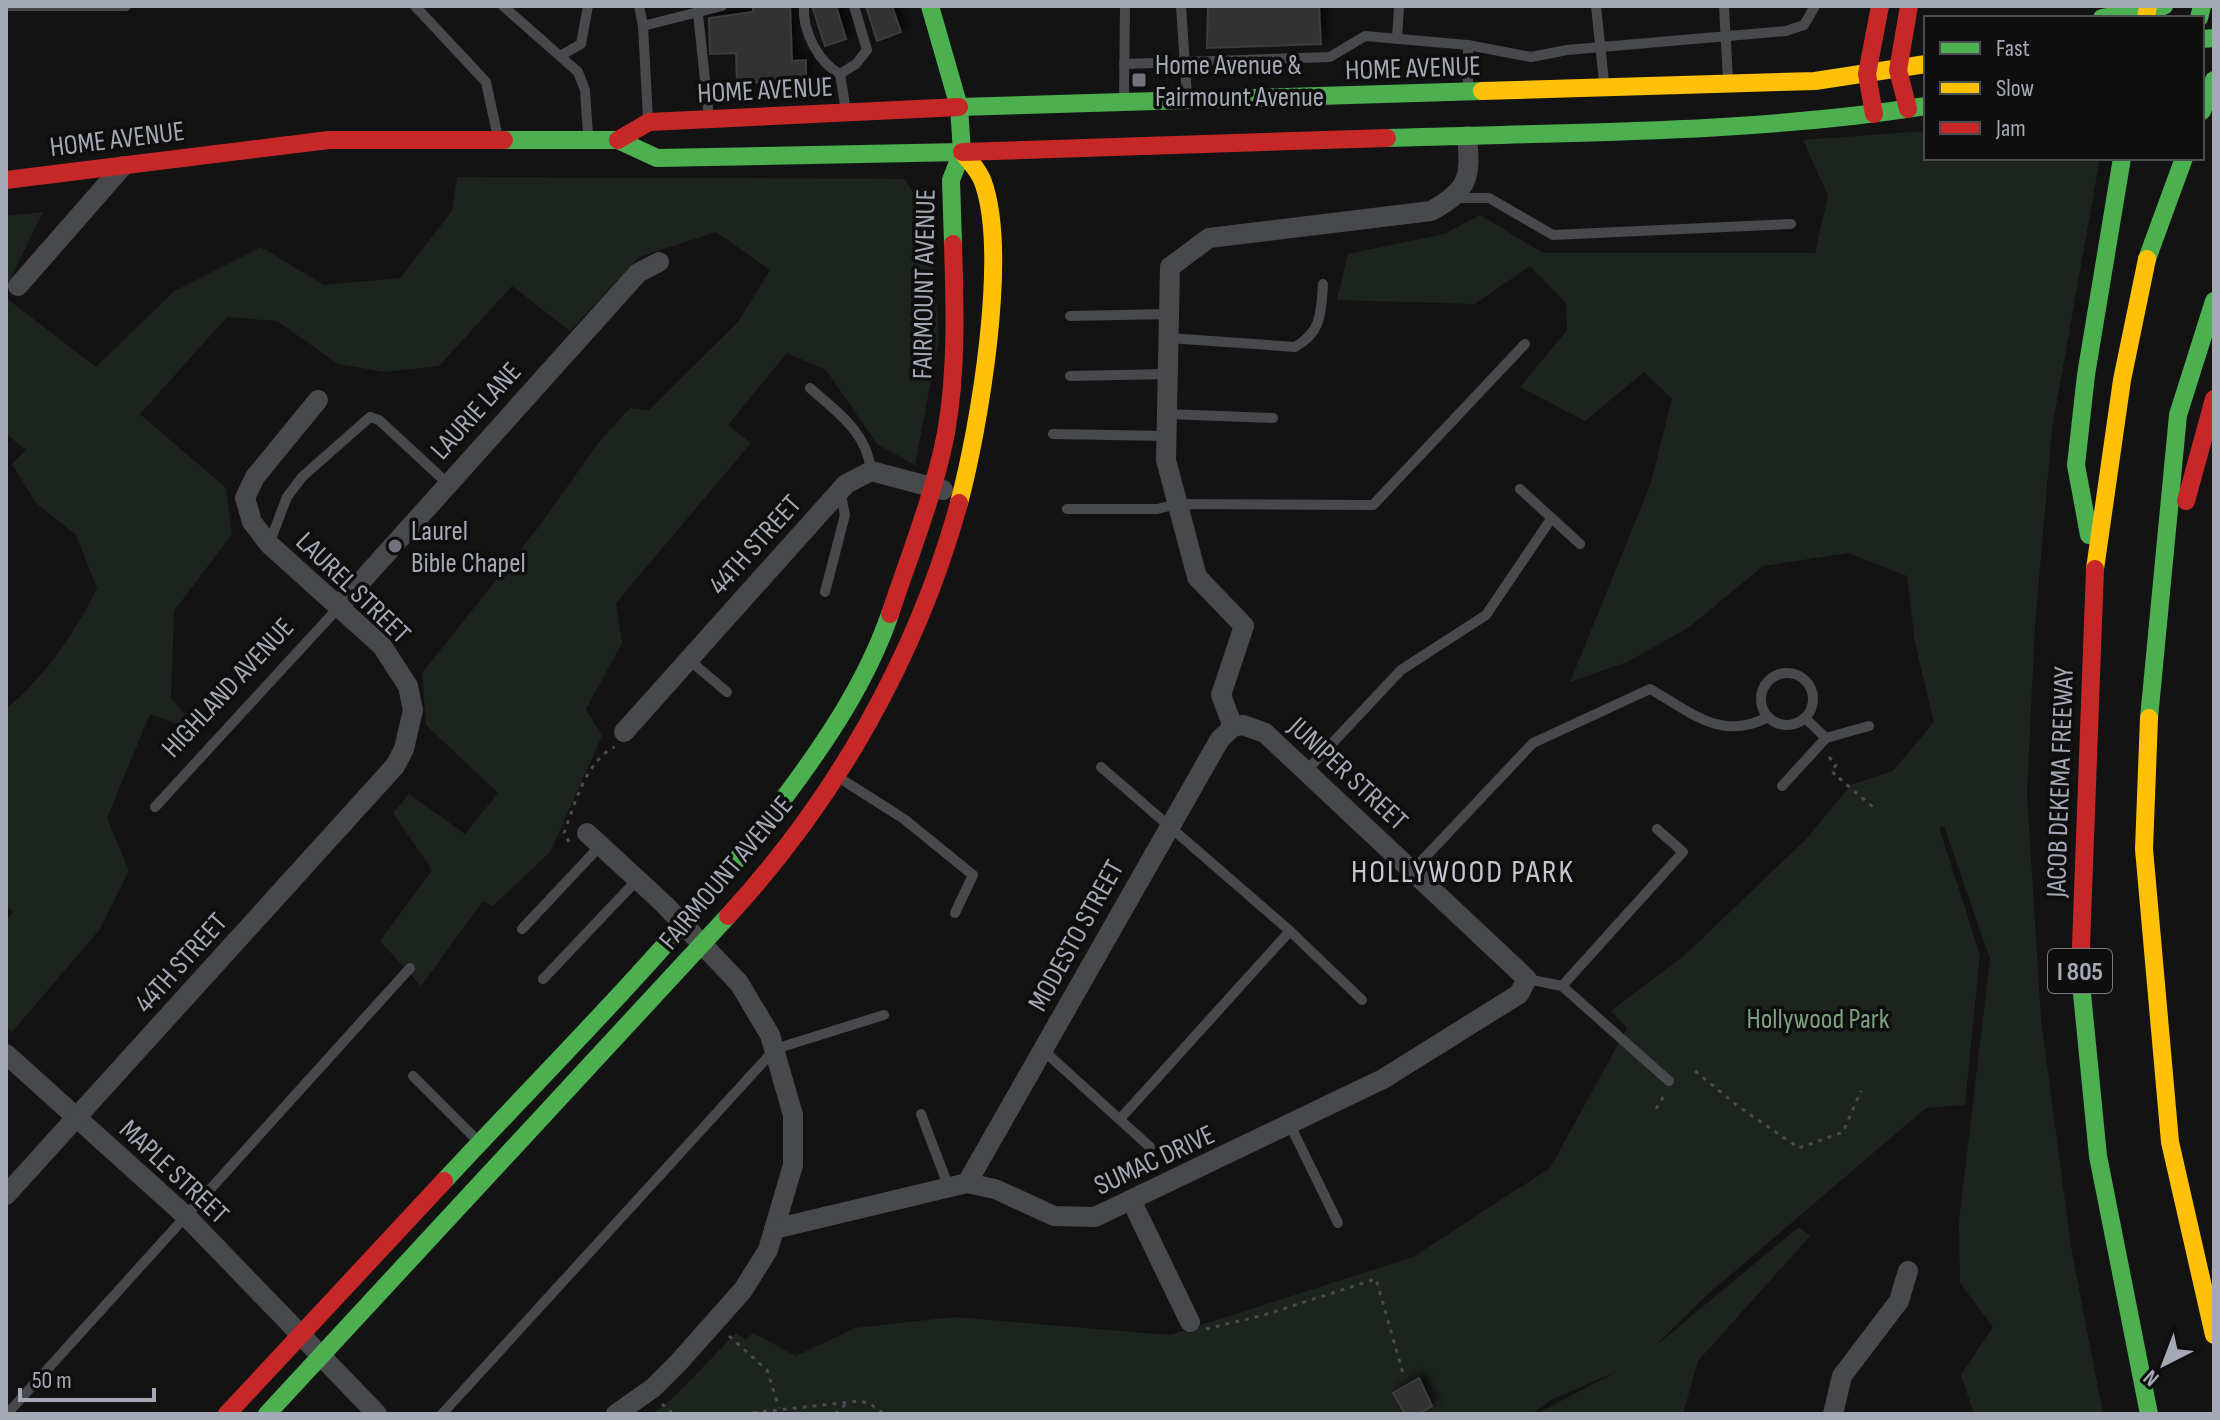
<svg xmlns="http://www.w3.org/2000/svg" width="2220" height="1420" font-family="'Sofia Sans Condensed',sans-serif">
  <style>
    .green { fill: #1d241e }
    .building { fill: #313133; stroke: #3c3d40; stroke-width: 2; filter: url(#shadow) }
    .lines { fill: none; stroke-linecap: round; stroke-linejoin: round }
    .path { stroke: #494b4f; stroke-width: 3; stroke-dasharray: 4 6; stroke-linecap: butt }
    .lane { stroke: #48494d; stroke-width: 10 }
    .street { stroke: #48494d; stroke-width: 20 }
    .fast { stroke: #4caf50; stroke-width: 18 }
    .slow { stroke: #ffc107; stroke-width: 18 }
    .jam { stroke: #c62828; stroke-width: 18 }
    .slow-bridge { stroke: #ffc107; stroke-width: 18 }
    .poi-dot { fill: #71747d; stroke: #0e0e0f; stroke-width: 3 }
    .labels { text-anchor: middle; stroke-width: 7; stroke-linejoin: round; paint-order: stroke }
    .shield { fill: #0e0e0f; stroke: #777a83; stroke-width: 2 }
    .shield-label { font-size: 26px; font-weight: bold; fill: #a4a9b5 }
    .poi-label { font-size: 28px; fill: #a4a9b5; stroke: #0e0e0f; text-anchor: start }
    .street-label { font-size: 28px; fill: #a4a9b5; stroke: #0e0e0f }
    .park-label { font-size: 28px; fill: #7ba17f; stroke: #0e0e0f }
    .quarter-label { font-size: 32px; letter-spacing: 2px; fill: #c5c8d1; stroke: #0e0e0f }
  </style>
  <defs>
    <filter id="shadow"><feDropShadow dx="5.5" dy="-5.5" stdDeviation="4" flood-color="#0009"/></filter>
  </defs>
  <rect width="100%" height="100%" fill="#131314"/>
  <g class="green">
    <path d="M1926 131V158H2100L2052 429 2035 625 2027 792 2041 1019 2071 1247 2103 1414H1974L1961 1375 1993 1327 1960 1283 1959 1221 1990 959 1944 826 1939 827 1980 955 1965 1105 1926 1108 1708 1294 1654 1347 1799 1227 1810 1236 1698 1361 1683 1414H1536L1620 1370 1551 1400 1531 1414H651L672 1399 736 1333 745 1340 753 1333 796 1356 855 1328 954 1317 1170 1335 1413 1257 1550 1168 1627 1028 1611 1011 1686 954 1806 839 1851 785 1893 771 1934 722 1915 643 1907 576 1848 553 1763 566 1688 628 1627 662 1570 682 1651 483 1672 399 1644 372 1585 421 1520 387 1567 330 1566 303 1530 266 1475 304 1337 300 1348 254 1444 234 1480 215 1543 253H1815L1828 196 1803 140Z"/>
    <path d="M457 177 905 179 931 225 939 339 915 465 877 444 826 370 787 353 728 425 751 443 616 603 622 643 586 709 602 736 550 852 493 906 483 901 421 986 380 941 432 870 393 813 409 794 465 834 498 793 426 725 422 673 540 525 599 442 630 408 649 410 738 322 770 270 716 232 639 257 570 331 512 286 439 366 385 372 338 364 277 321 227 317 140 414 226 488 232 534 174 611 171 698 201 733 150 714 107 818 129 871 100 929 12 1032 6 1027V920L13 912 6 906V709C46 675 74 635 97 588L76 535 36 503 12 464 26 450 6 434V298L96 367 173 292 261 247 324 285 400 278 452 211Z"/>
    <path d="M43 212 6 288V216Z"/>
  </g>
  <g class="building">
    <path d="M753 6H790L792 61 806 60V81L737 83 736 53 710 54 709 18 753 12Z"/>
    <path d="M812 6H836L846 39 825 46Z"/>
    <path d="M866 6H892L901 32 877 41Z"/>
    <path d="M1208 6H1319L1321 44 1207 48Z"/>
    <path d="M1419 1378 1432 1406 1418 1414H1405L1393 1393Z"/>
  </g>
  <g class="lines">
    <g class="path">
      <path d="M1829 757 1836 765 1831 771 1838 777"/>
      <path d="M1839 778 1874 808"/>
      <path d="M569 842 564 833C574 806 586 760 615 747"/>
      <path d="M1695 1071 1739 1107 1799 1148 1843 1132 1861 1091"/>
      <path d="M1656 1109 1665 1094"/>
      <path d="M1206 1329 1264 1315 1376 1279 1404 1377"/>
      <path d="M729 1336 767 1370 779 1408"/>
      <path d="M662 1404 673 1414"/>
      <path d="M743 1414 858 1401 869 1403 884 1414"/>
      <path d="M835 1414 846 1404"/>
    </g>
    <g class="lane">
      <path d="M6 6H126"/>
      <path d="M415 6 486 82 498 138"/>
      <path d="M503 6 578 72 585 90 588 136"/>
      <path d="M639 6 643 26 648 119"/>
      <path d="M804 6C802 31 819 63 840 74"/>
      <path d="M1181 6 1187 96"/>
      <path d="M1596 6 1604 82"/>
      <path d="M1724 6 1728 80"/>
      <path d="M698 14 709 118"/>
      <path d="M643 26 722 6"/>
      <path d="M1397 39 1399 6"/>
      <path d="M1468 45V87"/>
      <path d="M560 56 581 44 588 6"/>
      <path d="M1124 64 1330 57 1365 36 1468 45 1531 57 1567 50 1786 31 1804 25 1815 6"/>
      <path d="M840 74 856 64 867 50 854 6"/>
      <path d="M840 74 846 111"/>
      <path d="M1124 100 1125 6"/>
      <path d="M1455 198H1489L1553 235 1791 224"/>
      <path d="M1070 316 1169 314"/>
      <path d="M1169 338 1295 347C1322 332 1321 312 1323 284"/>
      <path d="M1070 376 1168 374"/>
      <path d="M810 388C838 413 867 432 871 471"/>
      <path d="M1167 414 1273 418"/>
      <path d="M1053 434 1166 436"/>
      <path d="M1520 489 1580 544"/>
      <path d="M1067 509H1157L1178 504 1373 505 1525 344"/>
      <path d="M269 544 287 497 302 477 370 417 379 420 447 483"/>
      <path d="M825 592 845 515 840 490"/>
      <path d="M688 659 727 692"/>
      <circle cx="1787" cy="699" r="26"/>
      <path d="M1805 718 1826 738"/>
      <path d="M1101 767 1290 931 1362 1000"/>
      <path d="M1307 770 1401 670 1486 615 1551 519"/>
      <path d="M838 777 904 819 973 875 955 913"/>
      <path d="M1782 786 1826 738 1869 726"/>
      <path d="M155 807 339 607"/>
      <path d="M1412 871 1533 743 1650 689C1691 712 1721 742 1768 717"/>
      <path d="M522 929 600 846"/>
      <path d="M543 979 637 880"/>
      <path d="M1527 979 1562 986 1669 1081"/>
      <path d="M1562 986 1683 852 1657 829"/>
      <path d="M1043 1050 1150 1147"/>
      <path d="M413 1076 479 1142"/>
      <path d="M921 1114 949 1188"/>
      <path d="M1120 1119 1290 931"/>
      <path d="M1290 1125 1338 1223"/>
      <path d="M7 1414 410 968"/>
      <path d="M442 1414 775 1049 884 1015"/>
    </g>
    <g class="street">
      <path d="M18 286 123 166"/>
      <path d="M340 605 638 273 659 262"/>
      <path d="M1233 727 1221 695 1244 626 1197 577 1166 460 1170 267 1209 238 1431 211C1469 190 1471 178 1467 136"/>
      <path d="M624 732 846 484 871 471 943 490"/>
      <path d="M587 833 664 904 739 983 770 1035 793 1115V1165L768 1250 743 1290 679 1362 653 1388 616 1414"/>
      <path d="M6 1054 187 1217 377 1414"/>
      <path d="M6 1195 395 766 404 749 413 710 408 686 382 646 269 544 252 522 245 498 255 477 318 400"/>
      <path d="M1131 1200 1190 1322"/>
      <path d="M774 1229 967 1183 995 1189 1054 1216 1095 1217 1383 1079 1519 994 1527 979 1265 733 1243 725 1233 727 1220 739 967 1183"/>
      <path d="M1833 1414 1842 1376 1899 1301 1908 1271"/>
    </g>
    <g class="fast">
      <path d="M930 6 959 107 962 152 951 180 953 244"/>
      <path d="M2102 18 2164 6"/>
      <path d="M2199 18 2202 6"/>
      <path d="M2202 39 2214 38"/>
      <path d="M959 107 1482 91"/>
      <path d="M2202 111 2214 80"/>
      <path d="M1387 138C1566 132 1748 134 1926 106"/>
      <path d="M504 140H618L657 158 962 152"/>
      <path d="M2147 259 2184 158"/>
      <path d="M2089 535 2076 465 2086 375 2122 158"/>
      <path d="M2149 718 2178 415 2214 301"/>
      <path d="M2080 973 2098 1156 2149 1414"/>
      <path d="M444 1181C560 1056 684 936 784 798 826 742 867 681 890 614"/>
      <path d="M267 1414 728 916"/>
    </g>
    <g class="slow">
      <path d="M1482 91 1815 81 1926 64"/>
      <path d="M959 503C979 428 1009 254 983 182 979 171 970 161 962 152"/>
      <path d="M2095 569 2122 380 2147 259"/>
      <path d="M2149 718 2144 849 2170 1142 2214 1335"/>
    </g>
    <g class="jam">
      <path d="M1908 109 1898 70 1909 6"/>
      <path d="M1874 114 1867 74 1880 6"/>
      <path d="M618 140 649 122 959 107"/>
      <path d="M962 152 1387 138"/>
      <path d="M6 180 329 140H504"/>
      <path d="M2186 501 2214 399"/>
      <path d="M890 614C910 554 934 495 946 433 957 371 955 307 953 244"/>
      <path d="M728 916C835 800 917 656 959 503"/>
      <path d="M2080 973 2095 569"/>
      <path d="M227 1414 444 1181"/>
    </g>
    <path class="slow-bridge" d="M2146 18 2148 6"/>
  </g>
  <g class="poi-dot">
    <rect x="1131" y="72" width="16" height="16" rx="4"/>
    <circle cx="395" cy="546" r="8"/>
  </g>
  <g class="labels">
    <rect class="shield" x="2048" y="949" width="64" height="44" rx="6"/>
    <g class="shield-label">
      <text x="2080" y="980">I 805</text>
    </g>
    <g class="poi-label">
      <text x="1155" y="74">Home Avenue &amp;<tspan x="1155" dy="32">Fairmount Avenue</tspan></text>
      <text x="411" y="540">Laurel<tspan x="411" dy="32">Bible Chapel</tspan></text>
    </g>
    <g class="street-label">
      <text transform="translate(1413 67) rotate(-2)" y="10">HOME AVENUE</text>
      <text transform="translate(765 89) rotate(-3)" y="10">HOME AVENUE</text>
      <text transform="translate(117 138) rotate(-7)" y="10">HOME AVENUE</text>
      <text transform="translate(923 284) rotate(-89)" y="10">FAIRMOUNT AVENUE</text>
      <text transform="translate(475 410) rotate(-48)" y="10">LAURIE LANE</text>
      <text transform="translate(754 544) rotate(-48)" y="10">44TH STREET</text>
      <text transform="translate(354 587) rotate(44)" y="10">LAUREL STREET</text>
      <text transform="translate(227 687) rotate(-47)" y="10">HIGHLAND AVENUE</text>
      <text transform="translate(1349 773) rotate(43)" y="10">JUNIPER STREET</text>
      <text transform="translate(2059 782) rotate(-88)" y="10">JACOB DEKEMA FREEWAY</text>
      <text transform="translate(725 872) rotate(-50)" y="10">FAIRMOUNT AVENUE</text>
      <text transform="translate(1075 935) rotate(-61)" y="10">MODESTO STREET</text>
      <text transform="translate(180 962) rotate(-48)" y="10">44TH STREET</text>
      <text transform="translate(1154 1159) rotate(-25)" y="10">SUMAC DRIVE</text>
      <text transform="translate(175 1171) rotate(43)" y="10">MAPLE STREET</text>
    </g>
    <g class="park-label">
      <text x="1818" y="1028">Hollywood Park</text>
    </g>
    <g class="quarter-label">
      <text x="1463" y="882">HOLLYWOOD PARK</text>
    </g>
  </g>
  <rect width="2220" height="1420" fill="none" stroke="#a4a9b5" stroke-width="16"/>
  <rect x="1924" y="16" width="280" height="144" fill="#0e0e0f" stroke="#4a4c51" stroke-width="2"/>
  <rect x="1940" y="42" width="40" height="12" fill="#4caf50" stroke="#4a4c51" stroke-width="2"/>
  <text x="1996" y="56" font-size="24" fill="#a4a9b5">Fast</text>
  <rect x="1940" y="82" width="40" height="12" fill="#ffc107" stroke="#4a4c51" stroke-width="2"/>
  <text x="1996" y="96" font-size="24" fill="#a4a9b5">Slow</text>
  <rect x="1940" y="122" width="40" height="12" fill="#c62828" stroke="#4a4c51" stroke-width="2"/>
  <text x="1996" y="136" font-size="24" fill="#a4a9b5">Jam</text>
  <g transform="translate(2164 1364) rotate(222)" stroke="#0e0e0f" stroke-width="6" paint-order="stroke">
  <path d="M0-6L14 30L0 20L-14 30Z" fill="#a4a9b5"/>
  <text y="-12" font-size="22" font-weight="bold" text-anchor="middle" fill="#a4a9b5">N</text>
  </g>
  <path d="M20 1388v12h134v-12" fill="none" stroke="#a4a9b5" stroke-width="4"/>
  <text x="32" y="1388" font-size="24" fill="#a4a9b5" stroke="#0e0e0f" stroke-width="6" paint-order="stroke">50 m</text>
</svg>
